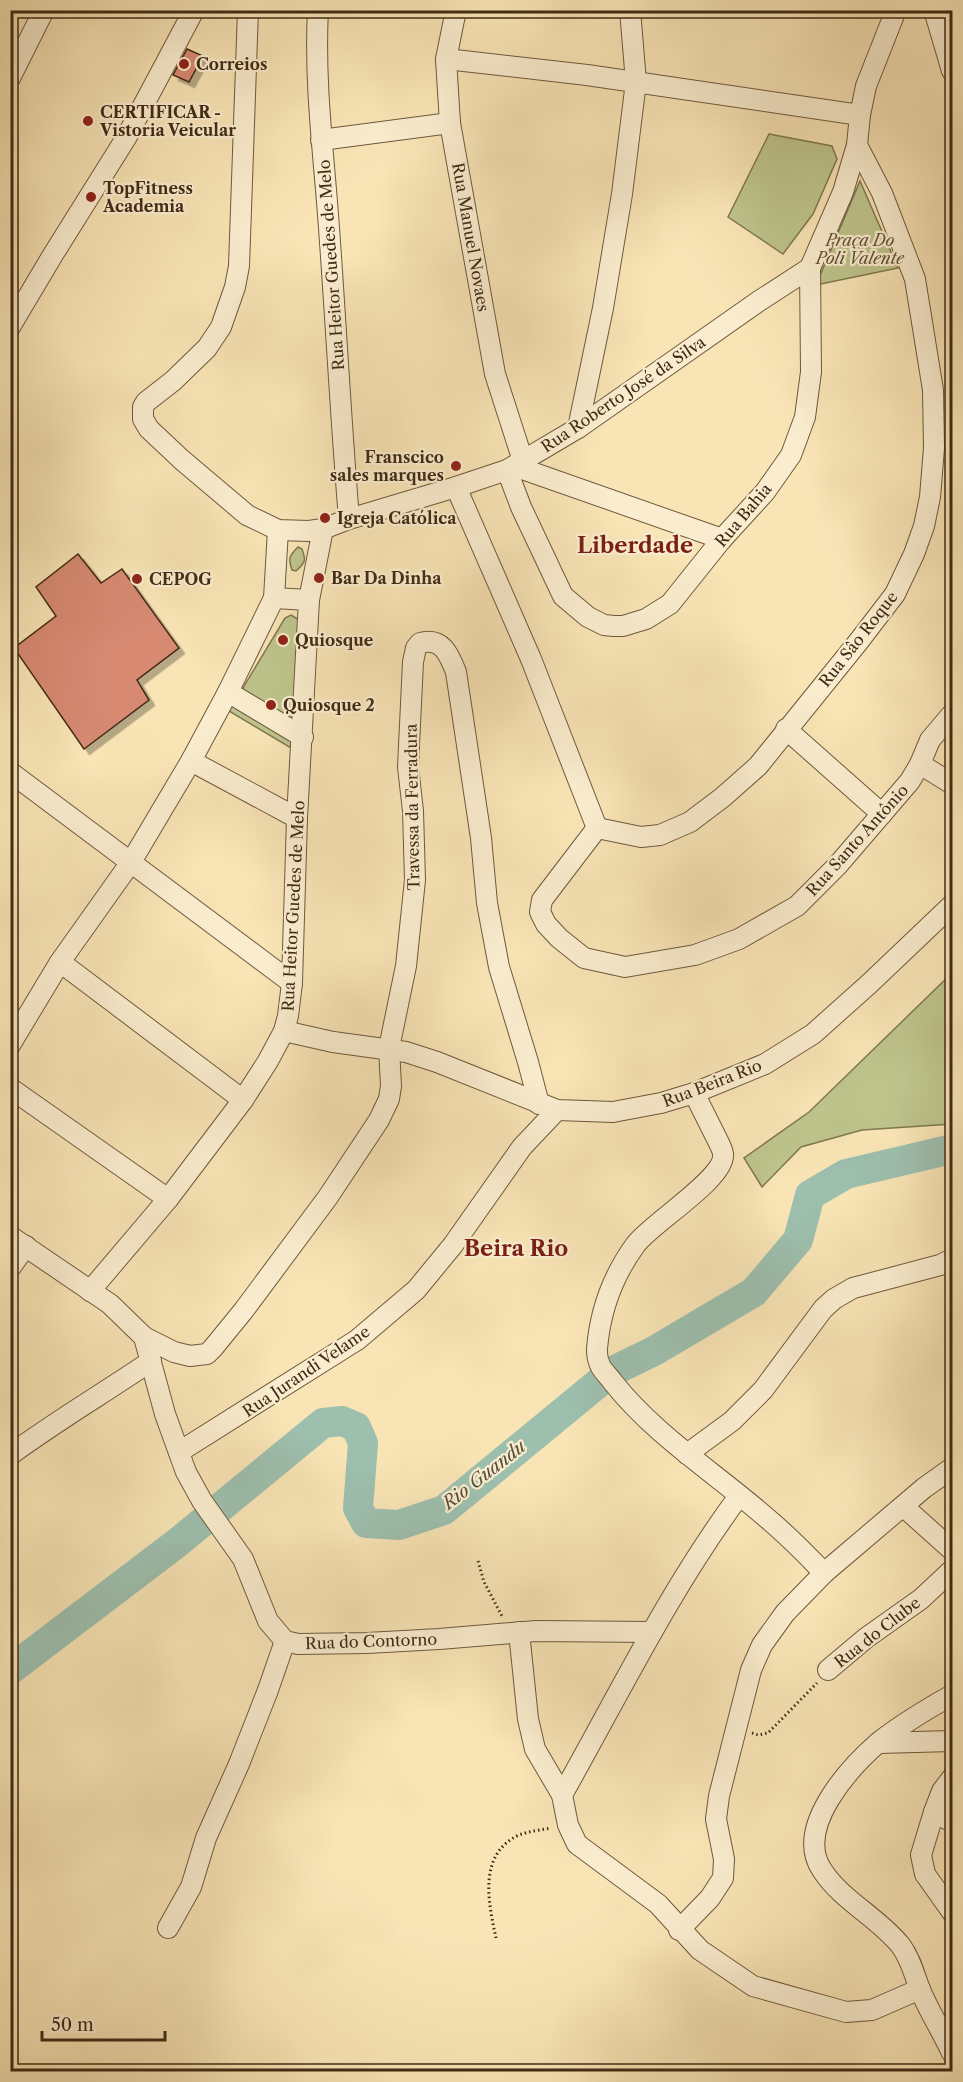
<svg xmlns="http://www.w3.org/2000/svg" width="963" height="2082" font-family="'Libre Caslon Text',serif">
  <style>
    .green { fill: #bec48c; stroke: #807850; stroke-width: 1.5 }
    .lines { fill: none; stroke-linecap: round; stroke-linejoin: round }
    .river { stroke: #9dbfae; stroke-width: 30 }
    .building { fill: #d78972; stroke: #412b15; stroke-width: 1.5; filter: url(#shadow) }
    .minor-casing { stroke: #6f593d; stroke-width: 22 }
    .path { stroke: #412b15; stroke-width: 3; stroke-dasharray: 1.5 3; stroke-linecap: butt }
    .minor { stroke: #faedcf; stroke-width: 20 }
    .poi-dot { fill: #8f2418; stroke: #faedcf; stroke-width: 2 }
    .labels { text-anchor: middle; stroke-width: 4.5; stroke-linejoin: round; paint-order: stroke }
    .poi-label { font-size: 16px; font-weight: bold; fill: #412b15; stroke: #faedcf; text-anchor: start }
    .street-label { font-size: 16px; fill: #412b15; stroke: #faedcf }
    .park-label { font-size: 16px; font-style: italic; fill: #605133; stroke: #faedcf }
    .water-label { font-size: 18px; font-style: italic; fill: #58503b; stroke: #faedcf }
    .district-label { font-size: 22px; font-weight: bold; fill: #7a1f14; stroke: #faedcf }
  </style>
  <defs>
    <filter id="shadow"><feDropShadow dx="5.5" dy="5.5" stdDeviation="0" flood-color="#0004"/></filter>
  </defs>
  <rect width="100%" height="100%" fill="#f8e4b5"/>
  <filter id="stains"><feTurbulence type="fractalNoise" baseFrequency=".00333" numOctaves="4"/><feColorMatrix values="0 0 0 0 .2 0 0 0 0 .09 0 0 0 0 .02 0 0 0 .5 -.17"/></filter>
  <radialGradient id="worn" r=".72"><stop offset=".6" stop-color="#630" stop-opacity="0"/><stop offset="1" stop-color="#630" stop-opacity=".3"/></radialGradient>
  <g class="green">
    <path d="M769 134 832 146 837 159 813 214 783 254 728 217Z"/>
    <path d="M860 181 898 268 816 285Z"/>
    <path d="M298 547 302 549C306 560 306 562 296 571L292 570C288 558 289 556 298 547Z"/>
    <path d="M291 615 299 620 301 631 291 748 229 711 285 618Z"/>
    <path d="M952 973V1124L862 1130 801 1147 762 1187 744 1158 809 1112Z"/>
  </g>
  <g class="lines">
    <path class="river" d="M10 1670 177 1543 323 1423 342 1421 356 1427 363 1443 358 1508 366 1523 399 1525 444 1510 613 1371 654 1351 754 1292 798 1240 810 1195 846 1174 952 1149"/>
  </g>
  <g class="building">
    <path d="M187 49 203 56 189 82 173 75Z"/>
    <path d="M78 554 101 583 122 569 179 648 137 680 149 700 84 749 14 648 56 616 36 587Z"/>
  </g>
  <g class="lines">
    <g class="minor-casing">
      <g id="minor">
        <path d="M248 10 239 266 235 287 221 327 207 348 173 381 146 402 143 407V419L149 429 182 460 247 515 278 530 309 531 323 529 349 519 456 487 507 470 578 428 759 301 810 268"/>
        <path d="M318 10C314 83 324 156 329 228 336 325 341 422 349 519"/>
        <path d="M456 10 446 59 450 123 495 374 523 461"/>
        <path d="M934 10 952 71"/>
        <path d="M446 59 587 75 860 115"/>
        <path d="M10 78 44 10"/>
        <path d="M321 140 450 123"/>
        <path d="M10 327 54 253 126 138 194 10"/>
        <path d="M578 428 603 308 622 194 636 82 630 10"/>
        <path d="M514 466 722 539"/>
        <path d="M507 470 521 507 563 596 588 617 604 625 614 626H623L646 619 670 604 722 539 765 492 791 455 805 417 811 372 810 268 843 192 857 145 860 115 866 86 896 10"/>
        <path d="M456 487 531 659 597 828"/>
        <path d="M274 598 309 600"/>
        <path d="M228 692 303 737"/>
        <path d="M786 729 882 814"/>
        <path d="M191 761 297 818"/>
        <path d="M920 764 952 784"/>
        <path d="M10 772 292 983"/>
        <path d="M597 828 641 837 660 835 690 822 723 797 758 766 859 641 895 594 914 554 924 526 930 497 934 448 933 390 915 279 882 193 857 145"/>
        <path d="M597 828 542 900 540 912 546 924 559 938 584 958 625 967 695 955 739 939 797 906 837 866 910 781 920 764 930 740 952 714"/>
        <path d="M60 962 243 1100"/>
        <path d="M284 1031 333 1042 406 1052 437 1062 557 1110 613 1112 661 1103 694 1093 765 1064 813 1034 869 984 952 905"/>
        <path d="M10 1045 60 962 131 862 191 761 228 692 274 598 278 530"/>
        <path d="M10 1088 168 1199"/>
        <path d="M694 1093 720 1145C721 1148 723 1151 723 1154 726 1178 653 1222 636 1244 614 1274 600 1311 597 1349 597 1353 597 1358 599 1362 600 1369 608 1375 612 1381 655 1436 717 1474 768 1519 788 1536 806 1554 824 1573"/>
        <path d="M10 1236 110 1304 144 1337 165 1414 186 1472 202 1501 243 1559 268 1621 285 1641 298 1644 367 1643 439 1639 536 1631 652 1632"/>
        <path d="M10 1268 26 1246"/>
        <path d="M90 1291 168 1199 243 1100 268 1061 284 1031 288 1016 292 983 297 818 309 600 323 529"/>
        <path d="M144 1337 174 1352 190 1356 207 1354 213 1348 244 1310 328 1197 379 1120 389 1099 391 1086 389 1048 406 966 415 880 413 811 408 767 413 662 416 648 420 643C442 637 449 654 456 672L481 838 487 903 499 967 528 1062 539 1104"/>
        <path d="M179 1452 357 1340 416 1290 453 1245 522 1147 557 1110"/>
        <path d="M687 1454 732 1421 763 1390 823 1309 834 1299 853 1288 940 1265 952 1259"/>
        <path d="M10 1455C56 1421 104 1393 151 1361"/>
        <path d="M904 1507 952 1550"/>
        <path d="M519 1632 528 1719 535 1749 562 1795 568 1825 577 1844 658 1904 700 1950 753 1986 846 2012 872 2010 920 1989"/>
        <path d="M828 1670 866 1638 921 1599 952 1570"/>
        <path d="M952 1695C927 1709 902 1724 879 1742 849 1768 794 1828 822 1870 842 1901 878 1917 901 1946 910 1958 914 1973 919 1987 928 2010 942 2031 952 2053"/>
        <path d="M879 1743 952 1741"/>
        <path d="M952 1778 942 1791 934 1812 952 1822"/>
        <path d="M562 1795C619 1694 670 1589 739 1496"/>
        <path d="M934 1812 921 1855 925 1874 952 1912"/>
        <path d="M168 1928 191 1887 206 1838 239 1764 268 1690 285 1641"/>
        <path d="M679 1930 710 1898 723 1878 724 1859 716 1819 719 1796 751 1670 762 1645 785 1613 824 1573 924 1488 952 1468"/>
      </g>
    </g>
    <g class="path">
      <path d="M478 1561 484 1582 503 1618"/>
      <path d="M752 1733 758 1735 768 1733 817 1683"/>
      <path d="M496 1938C488 1901 478 1854 519 1835 529 1831 541 1830 551 1828"/>
    </g>
    <use href="#minor" class="minor"/>
  </g>
  <g class="poi-dot">
    <circle cx="184" cy="64" r="6"/>
    <circle cx="88" cy="121" r="6"/>
    <circle cx="91" cy="197" r="6"/>
    <circle cx="456" cy="466" r="6"/>
    <circle cx="325" cy="518" r="6"/>
    <circle cx="319" cy="578" r="6"/>
    <circle cx="137" cy="579" r="6"/>
    <circle cx="283" cy="640" r="6"/>
    <circle cx="271" cy="705" r="6"/>
  </g>
  <g class="labels">
    <g class="poi-label">
      <text x="196" y="70">Correios</text>
      <text x="100" y="118">CERTIFICAR -<tspan x="100" dy="18">Vistoria Veicular</tspan></text>
      <text x="103" y="194">TopFitness<tspan x="103" dy="18">Academia</tspan></text>
      <text x="444" y="463" text-anchor="end">Franscico<tspan x="444" dy="18">sales marques</tspan></text>
      <text x="337" y="524">Igreja Católica</text>
      <text x="331" y="584">Bar Da Dinha</text>
      <text x="149" y="585">CEPOG</text>
      <text x="295" y="646">Quiosque</text>
      <text x="283" y="711">Quiosque 2</text>
    </g>
    <g class="street-label">
      <text transform="translate(471 237) rotate(80)" y="6">Rua Manuel Novaes</text>
      <text transform="translate(331 265) rotate(-94)" y="6">Rua Heitor Guedes de Melo</text>
      <text transform="translate(623 394) rotate(-34)" y="6">Rua Roberto José da Silva</text>
      <text transform="translate(743 515) rotate(-50)" y="6">Rua Bahia</text>
      <text transform="translate(858 639) rotate(-52)" y="6">Rua Sâo Roque</text>
      <text transform="translate(412 807) rotate(-91)" y="6">Travessa da Ferradura</text>
      <text transform="translate(857 840) rotate(-48)" y="6">Rua Santo Antônio</text>
      <text transform="translate(293 906) rotate(-87)" y="6">Rua Heitor Guedes de Melo</text>
      <text transform="translate(712 1083) rotate(-21)" y="6">Rua Beira Rio</text>
      <text transform="translate(306 1371) rotate(-34)" y="6">Rua Jurandi Velame</text>
      <text transform="translate(877 1632) rotate(-38)" y="6">Rua do Clube</text>
      <text transform="translate(371 1641) rotate(-2)" y="6">Rua do Contorno</text>
    </g>
    <g class="park-label">
      <text x="860" y="246">Praça Do<tspan x="860" dy="18">Poli Valente</tspan></text>
    </g>
    <g class="water-label">
      <text transform="translate(484 1475) rotate(-38)" y="6">Rio Guandu</text>
    </g>
    <g class="district-label">
      <text x="635" y="553">Liberdade</text>
      <text x="516" y="1256">Beira Rio</text>
    </g>
  </g>
  <rect width="963" height="2082" fill="none" stroke="#f8e4b5" stroke-width="36"/>
  <rect x="12" y="12" width="939" height="2058" fill="none" stroke="#412b15" stroke-width="3"/>
  <rect x="18" y="18" width="927" height="2046" fill="none" stroke="#412b15" stroke-width="1.5"/>
  <path d="M42 2031v9h123v-9" fill="none" stroke="#412b15" stroke-width="3"/>
  <text x="51" y="2031" font-size="18" fill="#412b15" stroke="#faedcf" stroke-width="4.5" paint-order="stroke">50 m</text>
  <rect width="100%" height="100%" filter="url(#stains)"/>
  <rect width="100%" height="100%" fill="url(#worn)"/>
</svg>
